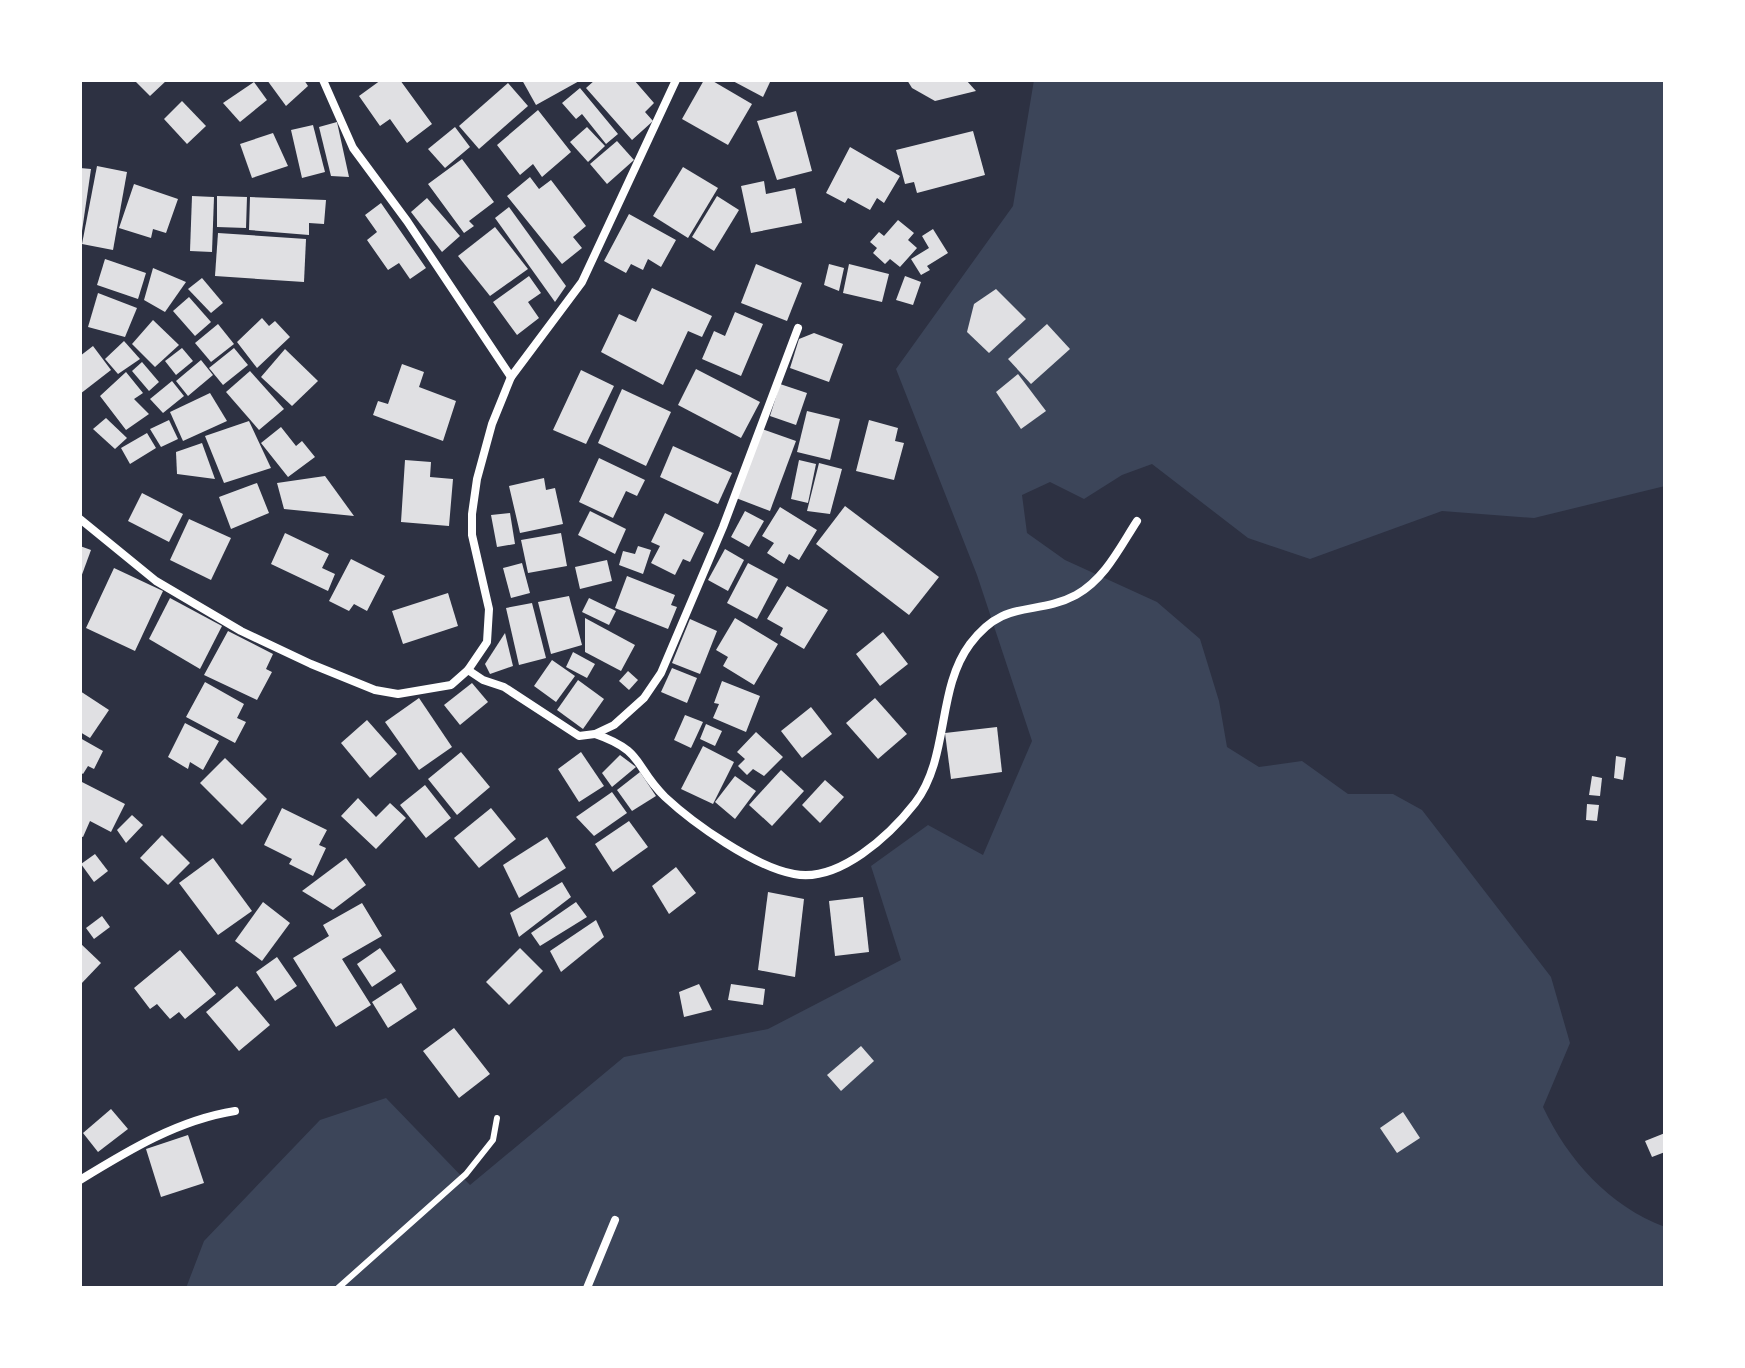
<svg xmlns="http://www.w3.org/2000/svg" width="1745" height="1368" font-family="'Source Serif 4',serif">
  <style>
    .green { fill: #3c4559 }
    .building { fill: #e0e0e3 }
    .lines { fill: none; stroke-linecap: round; stroke-linejoin: round }
    .service { stroke: #fff; stroke-width: 6 }
    .minor { stroke: #fff; stroke-width: 8 }
  </style>
  <rect width="100%" height="100%" fill="#2d3142"/>
  <path class="green" d="M1034 80H1665V486L1534 518 1442 511 1310 559 1248 538 1152 464 1122 475 1084 499 1050 482 1022 495 1027 533 1065 560 1157 602 1200 639 1219 701 1227 747 1259 767 1302 761 1348 794H1393L1422 810 1551 977 1570 1043 1543 1107C1568 1160 1609 1206 1665 1227V1288H186L204 1241 320 1120 386 1098 470 1185 624 1057 768 1029 901 960 871 866 928 825 983 855 1032 741 977 575 896 369 1013 206Z"/>
  <g class="building">
    <path d="M134 80H167L150 96Z"/>
    <path d="M267 80H304L308 86 286 106Z"/>
    <path d="M381 80H400L432 124 407 143 390 119 380 126 359 96Z"/>
    <path d="M522 80H581L536 105Z"/>
    <path d="M595 80H634L654 103 645 112 653 121 632 140 586 88Z"/>
    <path d="M704 80H711L752 104 728 145 682 119Z"/>
    <path d="M731 80H771L763 97Z"/>
    <path d="M907 80H966L976 91 935 101 912 88Z"/>
    <path d="M254 82 267 100 240 122 223 103Z"/>
    <path d="M508 83 528 106 479 149 459 126Z"/>
    <path d="M580 88 618 134 606 144 582 114 576 119 562 103Z"/>
    <path d="M182 101 206 126 187 144 164 119Z"/>
    <path d="M538 110 571 152 542 177 533 164 520 175 497 145Z"/>
    <path d="M796 111 812 171 777 180 757 121Z"/>
    <path d="M337 122 349 177 331 176 319 127Z"/>
    <path d="M313 125 325 172 302 178 291 130Z"/>
    <path d="M455 127 470 147 445 168 428 149Z"/>
    <path d="M587 127 605 146 588 162 570 142Z"/>
    <path d="M973 131 985 175 917 193 914 182 905 184 896 150Z"/>
    <path d="M273 133 288 166 252 178 240 144Z"/>
    <path d="M617 141 634 160 607 184 590 164Z"/>
    <path d="M850 147 900 176 884 203 877 198 870 210 848 198 845 203 826 193Z"/>
    <path d="M462 159 494 202 469 221 474 226 464 233 428 184Z"/>
    <path d="M97 166 127 172 113 250 82 244Z"/>
    <path d="M683 167 718 188 688 238 653 216Z"/>
    <path d="M80 168 91 169 82 231H80Z"/>
    <path d="M530 177 539 189 551 180 586 226 573 237 582 248 562 264 507 196Z"/>
    <path d="M764 181 766 194 795 188 802 223 751 233 741 186Z"/>
    <path d="M134 184 178 199 166 233 153 229 151 238 119 228Z"/>
    <path d="M192 196 214 197 212 252 190 251Z"/>
    <path d="M217 196 247 197 246 228 217 227Z"/>
    <path d="M717 196 739 210 714 251 692 237Z"/>
    <path d="M250 197 326 200 324 224 309 223V235L249 230Z"/>
    <path d="M427 198 460 236 442 252 411 212Z"/>
    <path d="M381 203 426 268 410 279 399 263 388 270 367 240 377 232 365 215Z"/>
    <path d="M509 207 566 286 555 302 495 218Z"/>
    <path d="M629 214 676 240 661 267 648 259 643 270 631 264 626 273 604 261Z"/>
    <path d="M898 220 914 233 908 240 917 248 900 267 890 259 885 264 873 253 877 248 870 242 879 232 884 236Z"/>
    <path d="M495 227 528 269 490 296 458 256Z"/>
    <path d="M933 229 948 253 927 266 930 270 921 275 911 259 929 248 922 236Z"/>
    <path d="M218 233 306 239 304 282 215 276Z"/>
    <path d="M105 259 146 273 138 299 97 285Z"/>
    <path d="M756 264 802 283 787 321 741 303Z"/>
    <path d="M829 264 844 268 839 291 824 285Z"/>
    <path d="M849 264 889 274 882 302 843 293Z"/>
    <path d="M153 268 186 282 165 312 144 300Z"/>
    <path d="M529 276 541 293 528 302 539 318 517 335 493 302Z"/>
    <path d="M905 276 921 282 913 305 896 300Z"/>
    <path d="M202 278 223 303 211 313 188 289Z"/>
    <path d="M652 288 712 316 702 337 688 331 663 385 601 352 619 314 636 322Z"/>
    <path d="M996 289 1026 319 989 353 967 332 974 304Z"/>
    <path d="M98 293 137 308 125 337 88 327Z"/>
    <path d="M189 297 211 322 195 336 173 311Z"/>
    <path d="M735 312 763 324 741 376 702 359 714 331 725 336Z"/>
    <path d="M262 318 269 326 275 321 290 337 257 368 237 342Z"/>
    <path d="M153 320 179 345 155 367 132 344Z"/>
    <path d="M218 324 234 344 211 362 195 343Z"/>
    <path d="M1047 324 1070 349 1031 384 1008 359Z"/>
    <path d="M814 333 843 344 829 382 790 368 799 339Z"/>
    <path d="M124 341 140 359 118 374 105 359Z"/>
    <path d="M93 346 111 370 80 394V356Z"/>
    <path d="M182 348 193 361 176 375 165 361Z"/>
    <path d="M234 348 248 365 223 385 209 368Z"/>
    <path d="M285 349 318 381 292 406 261 377Z"/>
    <path d="M201 360 213 375 188 396 176 381Z"/>
    <path d="M142 362 159 382 149 391 132 371Z"/>
    <path d="M402 364 424 372 419 387 456 401 443 441 373 415 378 401 388 404Z"/>
    <path d="M696 369 760 402 741 438 678 405Z"/>
    <path d="M581 370 614 386 586 444 553 430Z"/>
    <path d="M250 371 284 409 259 430 226 392Z"/>
    <path d="M126 372 143 393 134 399 149 414 126 430 100 396Z"/>
    <path d="M1018 374 1046 411 1021 429 996 392Z"/>
    <path d="M172 381 184 396 163 413 150 399Z"/>
    <path d="M780 384 807 393 796 425 770 416Z"/>
    <path d="M622 389 671 412 646 466 598 443Z"/>
    <path d="M210 393 227 421 183 441 170 412Z"/>
    <path d="M807 411 840 419 830 460 797 452Z"/>
    <path d="M106 418 127 438 115 449 93 429Z"/>
    <path d="M169 420 178 439 161 447 150 429Z"/>
    <path d="M869 420 898 428 895 441 904 443 894 480 856 471Z"/>
    <path d="M249 421 271 468 224 483 205 436Z"/>
    <path d="M281 427 296 446 302 441 315 457 288 477 261 443Z"/>
    <path d="M762 429 796 441 770 511 736 498Z"/>
    <path d="M147 433 156 448 130 464 121 448Z"/>
    <path d="M202 443 215 479 177 474 176 452Z"/>
    <path d="M673 446 732 473 718 504 660 477Z"/>
    <path d="M599 458 645 480 637 496 626 491 613 518 579 502Z"/>
    <path d="M405 460 431 462 430 477 453 479 449 526 401 522Z"/>
    <path d="M799 460 816 464 808 503 791 499Z"/>
    <path d="M819 463 842 469 830 514 807 511Z"/>
    <path d="M325 476 354 516 284 509 277 483Z"/>
    <path d="M544 478 546 490 555 488 563 524 520 533 509 486Z"/>
    <path d="M257 483 269 513 231 529 219 497Z"/>
    <path d="M142 493 183 514 169 542 128 521Z"/>
    <path d="M845 506 939 577 909 615 816 544Z"/>
    <path d="M780 507 817 530 799 560 789 554 784 564 767 553 774 543 762 536Z"/>
    <path d="M590 511 626 529 615 554 578 535Z"/>
    <path d="M745 511 764 521 749 547 731 537Z"/>
    <path d="M510 513 515 544 497 547 491 515Z"/>
    <path d="M665 513 704 533 690 562 683 559 675 575 651 563 660 546 651 542Z"/>
    <path d="M189 519 231 538 211 580 170 560Z"/>
    <path d="M285 533 329 554 322 568 335 574 328 591 271 564Z"/>
    <path d="M561 533 567 566 528 573 521 540Z"/>
    <path d="M80 546 91 550 80 580Z"/>
    <path d="M638 546 651 550 643 574 619 565 623 551 635 554Z"/>
    <path d="M725 549 744 560 728 591 708 580Z"/>
    <path d="M351 559 385 576 367 611 354 604 349 611 329 601Z"/>
    <path d="M607 560 612 581 580 589 575 567Z"/>
    <path d="M522 563 530 593 511 598 503 568Z"/>
    <path d="M748 563 778 579 757 619 727 603Z"/>
    <path d="M114 568 163 591 135 651 86 628Z"/>
    <path d="M627 576 675 595 671 605 677 607 668 629 615 608Z"/>
    <path d="M787 586 828 610 804 649 780 635 783 628 767 619Z"/>
    <path d="M448 593 458 626 403 644 392 611Z"/>
    <path d="M569 596 582 645 551 654 538 602Z"/>
    <path d="M170 598 222 626 200 669 149 639Z"/>
    <path d="M589 598 616 611 609 625 582 612Z"/>
    <path d="M532 603 546 658 519 665 506 608Z"/>
    <path d="M585 618 635 645 621 671 585 652Z"/>
    <path d="M735 618 778 644 754 685 723 666 728 657 716 650Z"/>
    <path d="M690 619 717 631 700 674 672 663Z"/>
    <path d="M228 631 273 654 266 669 272 672 257 700 204 675Z"/>
    <path d="M883 632 908 664 880 686 856 654Z"/>
    <path d="M505 633 513 666 490 674 485 664Z"/>
    <path d="M573 652 595 664 587 678 566 667Z"/>
    <path d="M552 660 575 676 556 702 534 686Z"/>
    <path d="M672 668 697 678 687 703 661 692Z"/>
    <path d="M628 671 638 680 629 690 619 681Z"/>
    <path d="M578 680 604 699 583 729 557 710Z"/>
    <path d="M722 681 760 696 746 732 713 718 719 704 714 703Z"/>
    <path d="M205 682 244 704 237 718 246 722 235 743 186 717Z"/>
    <path d="M472 683 488 702 460 725 444 705Z"/>
    <path d="M80 691 109 710 90 738 80 732Z"/>
    <path d="M419 698 452 747 419 770 385 722Z"/>
    <path d="M875 698 907 734 878 759 846 723Z"/>
    <path d="M811 707 832 734 802 758 781 731Z"/>
    <path d="M685 715 703 722 691 748 674 740Z"/>
    <path d="M367 720 397 754 370 778 341 743Z"/>
    <path d="M185 723 219 741 203 770 190 762 188 769 168 757Z"/>
    <path d="M706 724 722 731 715 746 700 739Z"/>
    <path d="M997 727 1002 772 951 779 945 733Z"/>
    <path d="M756 732 783 757 764 776 753 769 747 775 738 766 745 759 737 752Z"/>
    <path d="M80 738 103 751 94 769 88 766 83 774 80 772Z"/>
    <path d="M703 746 734 762 713 804 681 789Z"/>
    <path d="M461 752 490 787 457 815 428 779Z"/>
    <path d="M581 752 604 786 579 802 558 769Z"/>
    <path d="M620 755 636 767 612 787 602 773Z"/>
    <path d="M1616 756 1626 758 1623 780 1614 778Z"/>
    <path d="M225 758 267 799 242 825 200 783Z"/>
    <path d="M781 770 804 791 772 826 749 805Z"/>
    <path d="M640 772 656 796 632 811 617 790Z"/>
    <path d="M735 776 756 791 735 819 715 802Z"/>
    <path d="M1592 776 1602 778 1600 796 1589 795Z"/>
    <path d="M825 780 844 797 820 823 802 805Z"/>
    <path d="M80 781 125 804 111 832 90 821 83 837 80 836Z"/>
    <path d="M425 785 451 818 426 838 400 805Z"/>
    <path d="M612 792 627 813 594 836 576 817Z"/>
    <path d="M358 798 376 817 390 803 406 818 376 849 341 816Z"/>
    <path d="M1587 804 1599 805 1597 821 1586 820Z"/>
    <path d="M282 808 327 830 319 845 326 848 313 876 289 864 292 859 264 845Z"/>
    <path d="M491 808 516 839 479 868 454 838Z"/>
    <path d="M132 815 143 825 126 843 117 830Z"/>
    <path d="M629 821 648 847 613 872 595 844Z"/>
    <path d="M162 835 190 863 168 885 140 858Z"/>
    <path d="M547 837 566 868 519 898 503 865Z"/>
    <path d="M95 854 108 871 94 882 81 864Z"/>
    <path d="M213 858 252 911 218 935 179 883Z"/>
    <path d="M346 858 366 885 333 910 302 891Z"/>
    <path d="M676 867 696 893 669 914 652 886Z"/>
    <path d="M562 882 571 897 519 937 510 913Z"/>
    <path d="M768 892 804 899 795 977 758 970Z"/>
    <path d="M863 897 869 952 835 956 829 901Z"/>
    <path d="M263 902 290 923 262 961 235 941Z"/>
    <path d="M576 902 587 917 540 946 531 933Z"/>
    <path d="M362 903 382 936 342 959 371 1005 336 1027 293 958 329 936 323 925Z"/>
    <path d="M102 916 110 927 94 939 86 928Z"/>
    <path d="M596 920 604 937 561 972 550 951Z"/>
    <path d="M80 943 101 963 80 985Z"/>
    <path d="M380 948 396 971 372 987 357 964Z"/>
    <path d="M520 948 543 971 509 1005 486 982Z"/>
    <path d="M180 950 216 994 185 1019 179 1012 170 1019 157 1004 150 1009 134 988Z"/>
    <path d="M277 957 297 986 275 1001 256 972Z"/>
    <path d="M401 983 417 1009 388 1028 372 1002Z"/>
    <path d="M699 984 712 1010 684 1017 679 992Z"/>
    <path d="M731 984 765 989 763 1005 728 1000Z"/>
    <path d="M237 986 270 1025 239 1051 206 1012Z"/>
    <path d="M454 1028 490 1074 459 1098 423 1051Z"/>
    <path d="M861 1046 874 1061 841 1091 827 1075Z"/>
    <path d="M111 1109 128 1129 98 1152 83 1133Z"/>
    <path d="M1403 1112 1420 1138 1397 1153 1380 1128Z"/>
    <path d="M1665 1133V1152L1652 1157 1645 1141Z"/>
    <path d="M188 1135 204 1183 161 1197 146 1149Z"/>
  </g>
  <g class="lines">
    <path class="service" d="M338 1288 466 1174 493 1140 497 1118"/>
    <g class="minor">
      <path d="M323 80 353 148 407 221 511 377"/>
      <path d="M80 519 156 581 241 631 311 664 375 690 398 694 451 685 468 670 487 642 489 609 472 535V514L477 479 492 424 511 377 582 282 676 80"/>
      <path d="M468 670 483 680 504 687 579 736 595 734 614 725 644 698 661 673 723 527 798 328"/>
      <path d="M595 734C645 751 634 767 665 797 694 824 755 867 794 874 839 883 890 835 915 803 950 757 936 690 970 644 1005 597 1035 617 1076 595 1105 579 1120 547 1137 521"/>
      <path d="M80 1180C129 1150 178 1120 235 1111"/>
      <path d="M587 1288 615 1220"/>
    </g>
  </g>
  <rect width="1745" height="1368" fill="none" stroke="#ffffff" stroke-width="164"/>
</svg>
